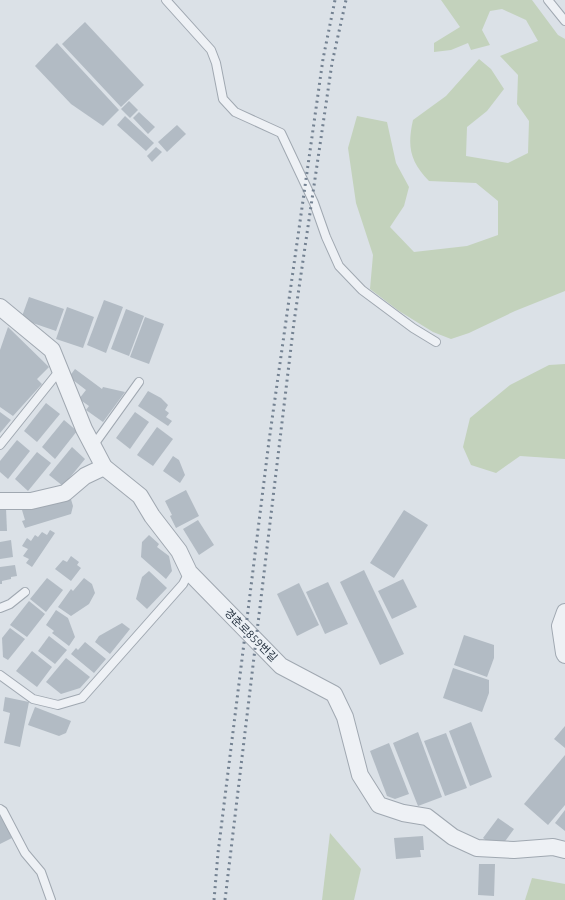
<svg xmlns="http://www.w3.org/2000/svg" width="565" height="900" font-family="Ubuntu,'Noto Sans KR',sans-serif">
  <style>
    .green { fill: #c3d2bc }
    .building { fill: #b2bbc4 }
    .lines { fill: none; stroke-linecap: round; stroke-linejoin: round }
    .service-casing { stroke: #a0a8b1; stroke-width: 10 }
    .minor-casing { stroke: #a0a8b1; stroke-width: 18 }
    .service { stroke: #eef1f5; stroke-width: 8 }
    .minor { stroke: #eef1f5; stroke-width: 16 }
    .rail { stroke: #748292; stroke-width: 3; stroke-dasharray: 2 4; stroke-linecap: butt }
    .labels { text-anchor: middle; stroke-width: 3; stroke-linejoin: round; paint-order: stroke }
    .street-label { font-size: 11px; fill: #24303e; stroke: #ebf0f5 }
  </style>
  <rect width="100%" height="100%" fill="#dbe1e7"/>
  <g class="green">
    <path d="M441 0H532L558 35 565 39V291L515 311 469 333 451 339 433 332 399 311 370 289 373 255 356 203 348 148 357 116 387 122 396 163 409 187 404 206 390 227 414 252 467 246 498 235V201L476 183 429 181C410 161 407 147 413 120L446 96 479 59 491 69 504 89 487 111 467 127 466 156 508 163 528 153 529 121 517 104 518 75 500 56 538 41 526 20 502 9 490 11 482 30 490 45 471 50 468 43 451 50 434 52V43L460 27Z"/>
    <path d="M565 364V459L520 456 496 473 471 465 463 447 470 418 510 385 549 365Z"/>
    <path d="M330 833 361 869 354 900H322Z"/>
    <path d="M532 878 565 884V900H525Z"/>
  </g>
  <g class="building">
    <path d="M85 22 144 85 121 107 62 44Z"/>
    <path d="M57 43 119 110 103 126 71 104 35 66Z"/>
    <path d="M129 101 138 110 130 118 121 109Z"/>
    <path d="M139 112 155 127 148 134 133 118Z"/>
    <path d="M125 116 154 143 146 151 117 125Z"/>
    <path d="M177 125 186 134 167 152 158 142Z"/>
    <path d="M156 147 162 152 152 162 147 156Z"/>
    <path d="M29 297 64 309 56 331 21 319Z"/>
    <path d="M104 300 123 307 106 353 87 345Z"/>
    <path d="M67 307 94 317 83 348 56 339Z"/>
    <path d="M126 309 144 316 129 356 111 349Z"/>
    <path d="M145 317 164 324 149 364 130 357Z"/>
    <path d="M8 327 49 367 37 379 42 384 13 416 0 407V350Z"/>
    <path d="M75 369 102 389 103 387 125 392 103 422 86 410 89 406 79 399 86 390 69 377Z"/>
    <path d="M148 391 161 398 168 405 165 410 169 413 166 417 172 421 168 426 138 406Z"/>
    <path d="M46 403 60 414 37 442 24 431Z"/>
    <path d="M0 412 11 420 0 433Z"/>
    <path d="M135 412 149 422 130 449 116 438Z"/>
    <path d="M64 420 77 431 55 459 42 447Z"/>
    <path d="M157 427 173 439 153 466 137 455Z"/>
    <path d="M17 440 30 451 8 479 0 472V461Z"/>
    <path d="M72 447 85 459 63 486 49 475Z"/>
    <path d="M37 452 51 463 28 491 15 479Z"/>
    <path d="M173 456 179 460 185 475 180 483 163 471Z"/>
    <path d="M186 490 199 516 176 528 170 516 172 515 165 501Z"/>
    <path d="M70 496 73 506 71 514 25 528 22 521 25 520 22 510Z"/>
    <path d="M6 508 7 531H0V509Z"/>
    <path d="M404 510 428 525 394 578 370 563Z"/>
    <path d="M198 520 214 545 199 555 183 529Z"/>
    <path d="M50 530 55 533 32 567 26 563 29 559 23 556 28 549 22 546 27 538 31 541 35 535 38 537 42 532 47 535Z"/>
    <path d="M149 535 159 544 157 547 169 556 172 571 166 579 141 557 142 542Z"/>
    <path d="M11 540 13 557 0 559V542Z"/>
    <path d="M71 556 79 562 77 565 81 568 71 581 55 569 63 560 67 562Z"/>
    <path d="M15 565 17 576 11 577V579L2 581V584H0V567Z"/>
    <path d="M364 570 404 654 380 665 340 582Z"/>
    <path d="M149 571 167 588 147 609 136 599 142 577Z"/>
    <path d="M47 578 63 590 46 612 30 599Z"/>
    <path d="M84 578 92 584 95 593 89 604 71 616 58 607 71 589 73 591Z"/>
    <path d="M403 579 417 607 392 619 378 591Z"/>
    <path d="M328 582 348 624 325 634 306 592Z"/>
    <path d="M299 583 319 625 297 636 277 594Z"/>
    <path d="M29 601 45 614 27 637 10 625Z"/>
    <path d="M56 610 68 618 75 637 69 646 52 633 54 631 46 625Z"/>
    <path d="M122 623 130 629 110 654 95 642 99 636Z"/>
    <path d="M10 628 25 639 8 660 3 657 2 638Z"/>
    <path d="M464 635 494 645V658L487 677 454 665Z"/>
    <path d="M49 636 67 650 55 664 38 651Z"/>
    <path d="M85 642 106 659 94 673 71 654 76 648 78 650Z"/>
    <path d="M32 651 52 667 37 687 16 671Z"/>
    <path d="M66 658 90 677 80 688 61 694 46 682Z"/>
    <path d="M453 668 489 680V693L482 712 443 698Z"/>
    <path d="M5 697 29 702 20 747 4 743 10 713 3 711Z"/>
    <path d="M35 707 71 721 66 733 59 736 28 725Z"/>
    <path d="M471 722 492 777 470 786 449 731Z"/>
    <path d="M565 726V748L554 739Z"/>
    <path d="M418 732 442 797 418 806 393 743Z"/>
    <path d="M446 733 467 788 445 796 424 741Z"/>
    <path d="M389 743 409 794 395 799 387 796 370 751Z"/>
    <path d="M565 755V805L548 825 524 804Z"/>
    <path d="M565 810V831L555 823Z"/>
    <path d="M0 814 12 838 0 844Z"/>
    <path d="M498 818 514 829 503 844H491L483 838Z"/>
    <path d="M423 836 424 850H420L421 857 396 859 394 838Z"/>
    <path d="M479 864H495L494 896 478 895Z"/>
  </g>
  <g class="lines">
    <g class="service-casing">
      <g id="service">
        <path d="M166 0 211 50 216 63 223 99 235 112 281 133 314 203 326 237 339 266 362 290 413 328 436 342"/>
        <path d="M548 0 565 21"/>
        <path d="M0 445 60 370"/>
        <path d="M93 446 139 382"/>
        <path d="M0 608 10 604 25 592"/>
        <path d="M0 675 33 699 58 705 82 698 183 584 189 572"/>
        <path d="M0 809 3 811 25 853 41 872 51 900"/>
      </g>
    </g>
    <g class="minor-casing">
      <g id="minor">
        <path d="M0 307 52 350 84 429 104 467 140 496 152 516 179 551 189 572 281 666 334 694 345 717 360 775 379 805 403 813 427 817 453 837 477 848 514 850 553 847 565 850"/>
        <path d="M0 501H31L65 493 85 476 104 467"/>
        <path d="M565 612 560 626 564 653 565 655"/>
      </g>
    </g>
    <use href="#service" class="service"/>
    <use href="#minor" class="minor"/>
    <g class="rail">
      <path d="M214 900 218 853 269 441 323 59 335 0"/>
      <path d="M225 900 294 322 332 63 346 0"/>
    </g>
  </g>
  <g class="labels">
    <g class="street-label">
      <text transform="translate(251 635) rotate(45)" y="4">경춘로859번길</text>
    </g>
  </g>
</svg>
